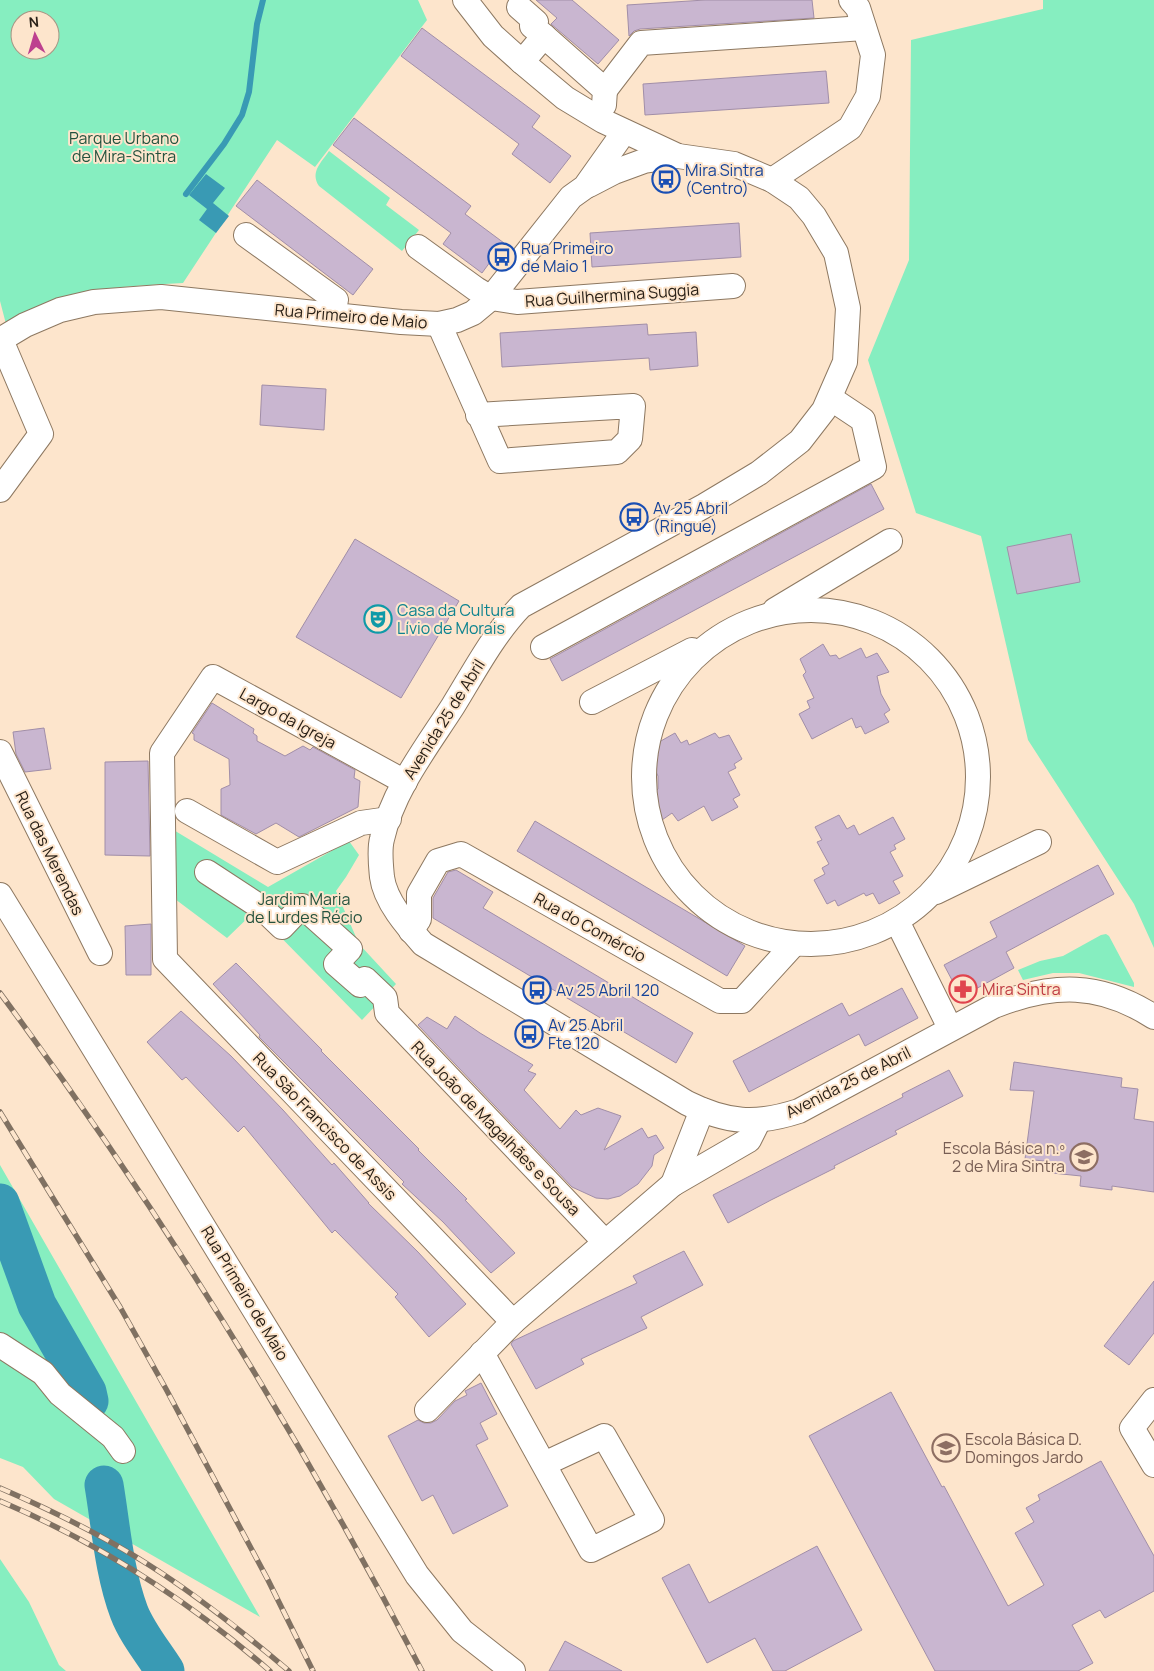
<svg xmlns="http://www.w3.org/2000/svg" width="1154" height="1671" font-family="Manrope,sans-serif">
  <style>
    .green { fill: #86eec0; fill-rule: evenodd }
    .water { fill: #399ab4 }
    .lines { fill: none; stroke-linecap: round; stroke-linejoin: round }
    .stream { stroke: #399ab4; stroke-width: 6 }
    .river { stroke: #399ab4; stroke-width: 39 }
    .building { fill: #c9b6d0; stroke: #a18ea8 }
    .minor-casing { stroke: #8d7861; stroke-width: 26 }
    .minor { stroke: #fff; stroke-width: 24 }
    .rail-casing { stroke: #807162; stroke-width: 5.5 }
    .rail { stroke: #fde5cc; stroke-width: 4; stroke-dasharray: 11; stroke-linecap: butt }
    .labels { text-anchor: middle; stroke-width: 4; stroke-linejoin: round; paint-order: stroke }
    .park-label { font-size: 16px; fill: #24523e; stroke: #fde5cc }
    .transit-label { font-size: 16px; fill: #164399; stroke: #fde5cc; text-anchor: start }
    .street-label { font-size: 16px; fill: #292017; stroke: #fde5cc }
    .culture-label { font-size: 16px; fill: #0d838f; stroke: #fde5cc; text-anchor: start }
    .health-label { font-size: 16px; fill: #be3a42; stroke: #fde5cc; text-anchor: start }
    .education-label { font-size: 16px; fill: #785e54; stroke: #fde5cc; text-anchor: end }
  </style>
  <rect width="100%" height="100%" fill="#fde5cc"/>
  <g class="green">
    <path d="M0 0H418L427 20 315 167 277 140 183 283C136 286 87 287 43 304 30 309 18 317 6 324L0 301ZM20 20H50V50H20Z"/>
    <path d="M1043 0H1154V948L1134 904 1028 740 981 536 916 513 868 360 909 260 911 40 1043 9Z"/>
    <path d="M329 151 390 198 386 205 419 230 402 251 319 186C310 172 321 163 329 151Z"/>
    <path d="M172 829 268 887 349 841 359 855 346 877 336 891 359 944 396 984 362 1020 255 911 227 938 171 896Z"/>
    <path d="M1106 934 1109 936 1134 983V987L1079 973H1053L1023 980 1018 970 1040 961 1063 956 1101 935Z"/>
    <path d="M0 1165 260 1617 54 1499 23 1467 0 1458Z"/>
    <path d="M0 1559 29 1602 59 1665 66 1671H0Z"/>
  </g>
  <path class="water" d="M206 174 225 188 213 203 229 216 216 233 199 220 207 209 189 195Z"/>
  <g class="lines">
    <path class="stream" d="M186 194 224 144 242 115 249 92 257 24 263 0"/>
    <g class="river">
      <path d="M0 1203 37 1305 87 1392 89 1401"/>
      <path d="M104 1485C111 1527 114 1572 129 1612 137 1633 153 1652 165 1671"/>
    </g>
  </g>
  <g class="building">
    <path d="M536 0H572L619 40 598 64 551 24 557 18Z"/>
    <path d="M705 0H812L814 18 640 29 634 31 629 36 627 5Z"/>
    <path d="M422 28 540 116 532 127 571 156 550 183 512 154 519 144 401 56Z"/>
    <path d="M826 71 829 103 645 115 643 84Z"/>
    <path d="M354 118 471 206 465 214 504 243 482 273 443 244 451 233 333 145Z"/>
    <path d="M257 180 373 269 353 295 236 206Z"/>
    <path d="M739 223 741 257 592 267 590 233Z"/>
    <path d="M647 324 648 335 696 332 698 366 650 370 649 358 502 367 500 333Z"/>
    <path d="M262 385 326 389 324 430 260 425Z"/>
    <path d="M871 484 884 509 562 681 550 659Z"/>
    <path d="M1071 534 1080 582 1017 594 1007 547Z"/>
    <path d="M355 539 459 601 401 698 296 637Z"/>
    <path d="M823 644 830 656 836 655 839 659 861 648 866 658 877 653 889 672 877 676 881 694 890 710 884 714 889 722 865 734 861 726 856 728 852 718 812 739 799 714 810 708 807 701 814 698 803 675 806 672 800 659Z"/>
    <path d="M212 703 254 729 253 733 257 736V741L285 756 303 746 310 750 313 747 355 770 354 778 360 781 358 807 299 837 276 823 256 834 221 815V789L230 785 229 759 194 740V734L192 733Z"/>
    <path d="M44 728 51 769 25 772 16 754 13 732Z"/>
    <path d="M675 733 681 743 687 740 689 745 715 733 719 738 729 735 742 759 734 764 736 768 728 772 740 795 733 799 738 807 712 821 704 806 678 821 672 813 662 820 648 797 658 789V776L650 760 658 756 652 746Z"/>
    <path d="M148 761 150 856 105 855V762Z"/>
    <path d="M839 815 847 829 854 825 859 835 893 817 905 839 894 845 896 849 890 852 903 876 893 881 900 893 879 904 873 893 866 896 864 893 838 906 835 900 827 904 814 880 825 874 822 868 829 864 817 842 822 840 815 827Z"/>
    <path d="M535 821 745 946 727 976 517 851Z"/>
    <path d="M1098 865 1114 894 1006 952 1014 968 961 997 944 965 997 937 990 922Z"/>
    <path d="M456 870 493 892 483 908 693 1033 676 1063 433 918V898L448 872Z"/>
    <path d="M151 924V975H126L125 926Z"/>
    <path d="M236 963 322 1050 321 1051 419 1149 418 1150 467 1199 465 1200 515 1253 491 1273 443 1222 402 1184 404 1182 259 1037 260 1035 213 984Z"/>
    <path d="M902 988 918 1018 865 1046 859 1034 749 1092 733 1061 842 1003 849 1016Z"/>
    <path d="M181 1011 231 1056 283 1110 332 1165 334 1163 369 1203H368L418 1252 466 1304 429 1337 395 1297 398 1294 335 1230 332 1233 244 1126 238 1132 186 1077 182 1080 147 1042Z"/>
    <path d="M455 1016 480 1033 533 1065 528 1071 536 1074 524 1090 560 1129 576 1110 581 1115 598 1108 621 1116 604 1150 642 1128 648 1138 656 1135 664 1148 654 1155 652 1166 638 1184 620 1196 608 1199 596 1198 572 1187 418 1025 427 1017 447 1029Z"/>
    <path d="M1014 1062 1122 1078 1121 1087 1138 1089 1134 1119 1154 1122V1192L1112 1186V1190L1080 1186 1081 1176 1052 1173 1053 1162 1025 1159 1034 1091 1010 1090Z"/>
    <path d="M949 1070 963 1096 895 1131 897 1134 834 1166 835 1168 771 1200 728 1223 713 1195 903 1097 902 1094Z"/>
    <path d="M684 1251 703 1285 641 1317 647 1328 581 1359 584 1364 536 1389 511 1344 513 1341 637 1283 633 1276Z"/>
    <path d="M1154 1281V1333L1129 1365 1104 1346Z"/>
    <path d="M481 1383 497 1414 480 1423 488 1439 476 1445 508 1506 453 1534 433 1495 422 1501 388 1436 418 1420 424 1423H431L437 1420 455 1401 467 1395 465 1391Z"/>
    <path d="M891 1392 942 1487 944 1486 1008 1606 1044 1585 1015 1533 1034 1522 1026 1508 1040 1500 1038 1495 1101 1461 1154 1556V1591L1105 1618 1100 1610 1072 1625 1093 1663 1078 1671H935L809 1436Z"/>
    <path d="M817 1546 862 1630 785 1671H773L755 1638 707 1663 662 1578 689 1564 709 1603Z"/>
    <path d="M565 1641 622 1671H549Z"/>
  </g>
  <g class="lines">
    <g class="minor-casing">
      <g id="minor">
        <path d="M465 0 493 36 522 62 565 98 603 121 678 156 734 164 772 180 799 198 814 216 836 253 848 308 845 362 824 410 800 441 759 473 704 506 521 606C493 635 474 672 453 706 426 748 393 790 382 839 379 850 381 866 382 877 385 901 407 926 423 944L687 1103C727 1123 756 1125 799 1111L994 1006C1053 983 1100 982 1154 1017"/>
        <path d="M519 7 536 22 532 26 544 36"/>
        <path d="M522 62 544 36 605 90 604 105"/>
        <path d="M605 90 641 43 864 28"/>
        <path d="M772 180 850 128 868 96 873 55 858 8 851 0"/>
        <path d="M589 185 614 172 644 161 678 156"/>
        <path d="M246 235 336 300"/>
        <path d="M418 247 476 289 491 298 517 302 733 286"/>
        <path d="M439 324 500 461 617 452 630 439 633 406 478 415"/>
        <path d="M0 340 25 325 60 310 94 302 161 297 401 322 439 324 457 320 473 313 491 298 571 197 585 187 624 132"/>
        <path d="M0 490 41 434 1 340"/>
        <circle cx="811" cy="777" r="167"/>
        <path d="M775 610 890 541"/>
        <path d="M543 647 874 467 863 420 830 398"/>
        <path d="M592 702 692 650"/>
        <path d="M0 752 100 953"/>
        <path d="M405 782 213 677 162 753 165 959 513 1322 673 1184 749 1140 759 1120"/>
        <path d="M187 811 277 862 361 823 389 819"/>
        <path d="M207 872 262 908 282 927 302 906 350 949 336 964 360 985 365 979 385 998 387 1013 605 1242"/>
        <path d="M936 892 1039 842"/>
        <path d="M0 895 417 1575 462 1631 513 1671"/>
        <path d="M897 921 950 1028"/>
        <path d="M411 931 419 919V894L438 861 461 854 720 1001H742L794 944"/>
        <path d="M673 1184 702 1110"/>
        <path d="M0 1345 43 1373 60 1394 113 1437 123 1451"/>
        <path d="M482 1353 591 1550 652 1520 604 1436 544 1464"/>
        <path d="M1154 1400 1132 1428 1154 1465"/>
        <path d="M427 1410 513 1322"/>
      </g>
    </g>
    <use href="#minor" class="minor"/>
    <g class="rail-casing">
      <g id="rail">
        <path d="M0 993C159 1208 299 1434 422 1671"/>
        <path d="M0 1112 120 1307 166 1389 268 1580 313 1671"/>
        <path d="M0 1488C51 1510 102 1535 149 1565 198 1596 244 1633 289 1671"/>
        <path d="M0 1501C99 1543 189 1601 270 1671"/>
      </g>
    </g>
    <use href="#rail" class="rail"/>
  </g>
  <defs>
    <g id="bus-ring" transform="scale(1.4375)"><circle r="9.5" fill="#fde5cc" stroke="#1a4fb4" stroke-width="1.5"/><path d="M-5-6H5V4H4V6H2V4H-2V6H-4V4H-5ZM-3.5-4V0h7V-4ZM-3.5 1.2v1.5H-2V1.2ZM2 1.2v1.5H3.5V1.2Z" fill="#1a4fb4"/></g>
    <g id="theatre-ring" transform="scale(1.4375)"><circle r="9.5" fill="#fde5cc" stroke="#0f9aa8" stroke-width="1.5"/><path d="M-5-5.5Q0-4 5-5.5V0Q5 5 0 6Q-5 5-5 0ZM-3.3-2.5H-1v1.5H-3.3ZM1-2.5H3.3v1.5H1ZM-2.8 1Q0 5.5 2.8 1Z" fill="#0f9aa8"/></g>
    <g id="pharmacy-ring" transform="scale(1.4375)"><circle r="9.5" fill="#fde5cc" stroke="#e0444e" stroke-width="1.5"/><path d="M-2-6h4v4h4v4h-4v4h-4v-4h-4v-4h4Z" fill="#e0444e"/></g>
    <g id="school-ring" transform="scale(1.4375)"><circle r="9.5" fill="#fde5cc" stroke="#8d6e63" stroke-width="1.5"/><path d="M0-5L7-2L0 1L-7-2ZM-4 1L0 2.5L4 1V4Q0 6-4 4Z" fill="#8d6e63"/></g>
  </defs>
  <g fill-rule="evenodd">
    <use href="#bus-ring" x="666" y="179"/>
    <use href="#bus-ring" x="502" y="257"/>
    <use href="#bus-ring" x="634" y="517"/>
    <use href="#theatre-ring" x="378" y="619"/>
    <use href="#pharmacy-ring" x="963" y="989"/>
    <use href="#bus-ring" x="537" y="990"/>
    <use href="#bus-ring" x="529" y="1034"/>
    <use href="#school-ring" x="1084" y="1157"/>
    <use href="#school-ring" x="946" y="1448"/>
  </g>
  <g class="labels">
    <g class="park-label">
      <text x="124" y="144">Parque Urbano<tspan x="124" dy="18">de Mira-Sintra</tspan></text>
      <text x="304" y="905">Jardim Maria<tspan x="304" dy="18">de Lurdes Récio</tspan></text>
    </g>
    <g class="transit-label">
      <text x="685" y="176">Mira Sintra<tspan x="685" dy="18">(Centro)</tspan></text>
      <text x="521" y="254">Rua Primeiro<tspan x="521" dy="18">de Maio 1</tspan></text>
      <text x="653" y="514">Av 25 Abril<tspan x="653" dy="18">(Ringue)</tspan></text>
      <text x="556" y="996">Av 25 Abril 120</text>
      <text x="548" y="1031">Av 25 Abril<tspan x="548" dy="18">Fte 120</tspan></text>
    </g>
    <g class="street-label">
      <text transform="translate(612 295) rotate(-4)" y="6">Rua Guilhermina Suggia</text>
      <text transform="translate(351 316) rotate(5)" y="6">Rua Primeiro de Maio</text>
      <text transform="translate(288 718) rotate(29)" y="6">Largo da Igreja</text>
      <text transform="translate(444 719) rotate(-58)" y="6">Avenida 25 de Abril</text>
      <text transform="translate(50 853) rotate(64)" y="6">Rua das Merendas</text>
      <text transform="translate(590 927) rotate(29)" y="6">Rua do Comércio</text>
      <text transform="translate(848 1082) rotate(-27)" y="6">Avenida 25 de Abril</text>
      <text transform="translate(325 1126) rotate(46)" y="6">Rua São Francisco de Assis</text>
      <text transform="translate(496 1128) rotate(46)" y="6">Rua João de Magalhães e Sousa</text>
      <text transform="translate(245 1293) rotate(59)" y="6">Rua Primeiro de Maio</text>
    </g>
    <g class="culture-label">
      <text x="397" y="616">Casa da Cultura<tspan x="397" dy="18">Lívio de Morais</tspan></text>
    </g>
    <g class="health-label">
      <text x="982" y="995">Mira Sintra</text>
    </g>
    <g class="education-label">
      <text x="1065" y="1154">Escola Básica n.º<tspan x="1065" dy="18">2 de Mira Sintra</tspan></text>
      <text x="965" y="1445" text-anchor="start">Escola Básica D.<tspan x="965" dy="18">Domingos Jardo</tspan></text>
    </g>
  </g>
  <g transform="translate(35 35) rotate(355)"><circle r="24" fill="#fde5cc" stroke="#a89684"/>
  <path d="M0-4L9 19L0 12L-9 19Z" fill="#bd408f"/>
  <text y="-8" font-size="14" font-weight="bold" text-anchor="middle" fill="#292017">N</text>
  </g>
</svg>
